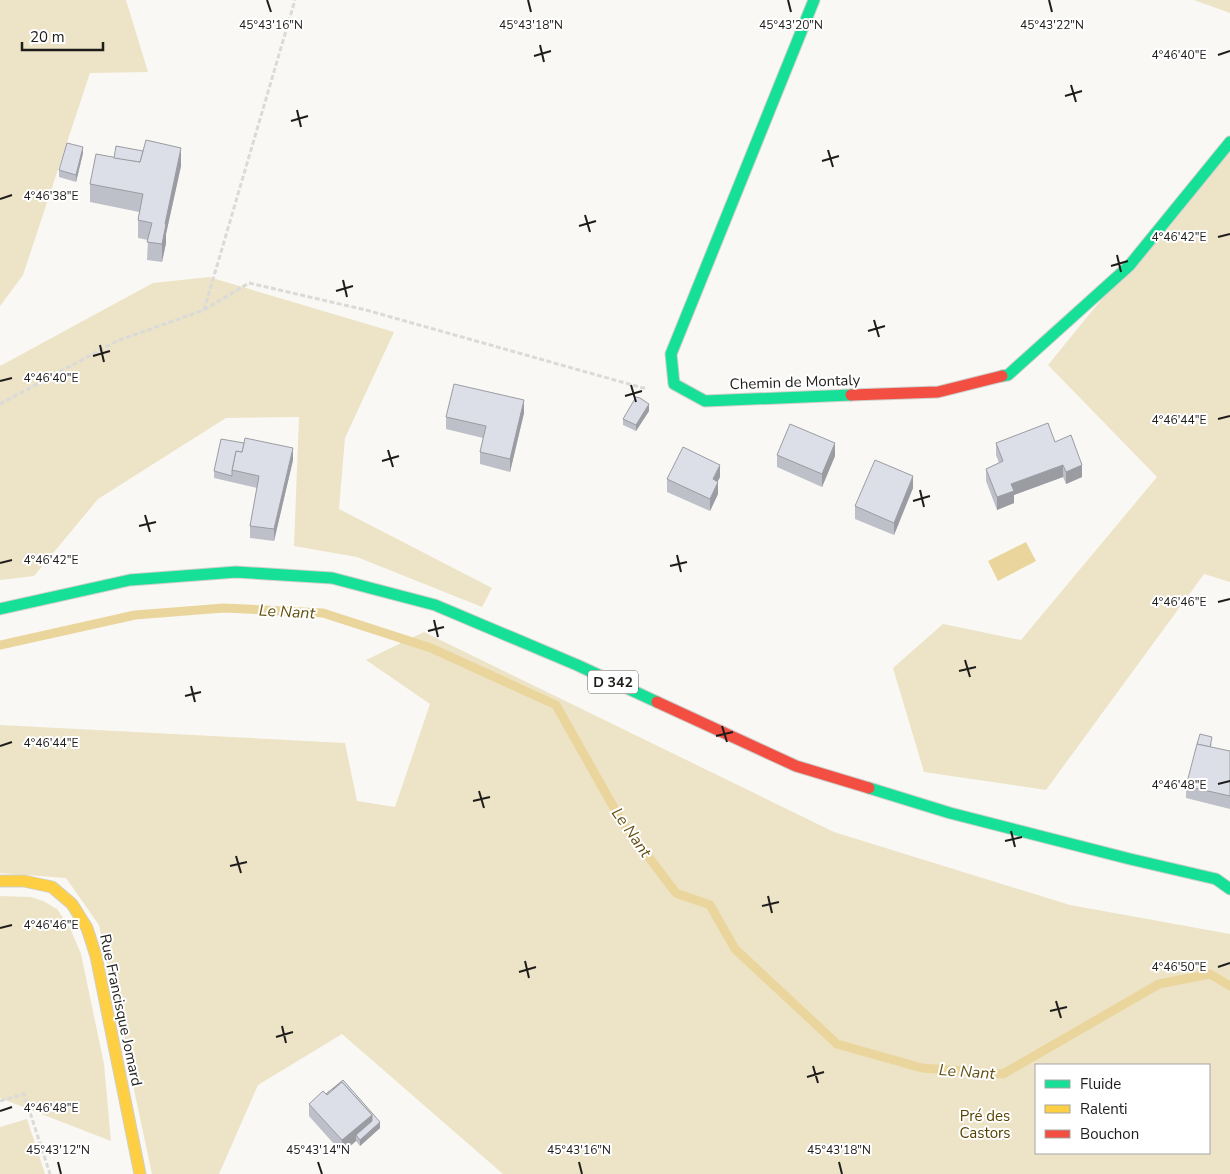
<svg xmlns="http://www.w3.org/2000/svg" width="1230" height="1174" font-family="'Nunito Sans',sans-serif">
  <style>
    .green { fill: #ede3c6; fill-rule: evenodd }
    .water { fill: #ead69c }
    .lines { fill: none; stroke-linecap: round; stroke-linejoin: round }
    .stream { stroke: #ead69c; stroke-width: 9 }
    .fast-casing { stroke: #cfcfcc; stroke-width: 13 }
    .slow-casing { stroke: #cfcfcc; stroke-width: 13 }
    .jam-casing { stroke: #cfcfcc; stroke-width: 13 }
    .path { stroke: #dadad9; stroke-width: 3; stroke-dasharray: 5 2.5; stroke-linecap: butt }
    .fast { stroke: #16e098; stroke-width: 11 }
    .slow { stroke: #ffcf43; stroke-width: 11 }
    .jam { stroke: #f24e42; stroke-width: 11 }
    .wall { fill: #bdc0c8 }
    .shaded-wall { fill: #9a9ca2 }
    .building { fill: #dcdfe8; stroke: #9a9ca2 }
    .ticks { fill: none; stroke: #1e1d1b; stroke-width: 2 }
    .labels { text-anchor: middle; stroke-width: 4; stroke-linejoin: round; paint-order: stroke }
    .shield { fill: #fff; stroke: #62615f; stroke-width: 1 }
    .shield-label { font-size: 14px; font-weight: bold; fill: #1e1d1b }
    .street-label { font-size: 15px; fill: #1e1d1b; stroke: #fff }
    .park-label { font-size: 15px; fill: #564300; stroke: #fff }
    .water-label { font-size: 16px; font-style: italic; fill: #634f10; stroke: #fff }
    .ticks-label { font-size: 12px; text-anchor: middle; fill: #1e1d1b; stroke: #fff; stroke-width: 4; stroke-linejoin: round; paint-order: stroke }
  </style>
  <rect width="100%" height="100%" fill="#f9f8f4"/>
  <g class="green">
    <path d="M0 0H126L148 72 90 73 23 275 0 306Z"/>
    <path d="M1195 0H1230V13L1194 0Z"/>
    <path d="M1230 142V582L1204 574 1046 790 924 772 893 668 943 624 1021 640 1157 477 1048 365Z"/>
    <path d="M209 277 394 332 345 438 339 509 492 588 482 607 357 557 294 546 299 417 226 418 98 499 34 576 0 580V366L153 283Z"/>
    <path d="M424 632 834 832 1070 905 1230 934V1174H503L342 1034 258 1085 219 1174H152L99 925 66 878 0 873V725L345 743 357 801 395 807 430 704 366 660ZM1036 1065H1209V1153H1036Z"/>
    <path d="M0 896 31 897 43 901 57 909 70 928 81 954 104 1064 111 1141 0 1098Z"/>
    <path d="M27 1119 45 1174H0V1127Z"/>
  </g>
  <path class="water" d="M1026 542 1036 561 998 581 988 561Z"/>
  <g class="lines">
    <path class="stream" d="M0 645 135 615 224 608 323 613 431 648 556 705 622 822 676 893 710 905 735 949 837 1044 922 1068 1003 1074 1159 984 1210 974 1230 986"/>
    <g class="fast-casing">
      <g id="fast">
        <path d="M814 0 671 354 674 384 705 401 851 395"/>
        <path d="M1002 376 1008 375 1129 266 1230 142"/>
        <path d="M0 609 130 580 236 572 332 578 435 605 577 665 657 702"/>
        <path d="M869 788 950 813 1130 859 1216 879 1230 889"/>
      </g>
    </g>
    <g class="slow-casing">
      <path id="slow" d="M0 881H24L52 887 72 904 87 928 96 956 140 1174"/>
    </g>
    <g class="jam-casing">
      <g id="jam">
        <path d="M851 395 938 392 1002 376"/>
        <path d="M657 702 796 766 869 788"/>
      </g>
    </g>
    <g class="path">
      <path d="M204 310 249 283 366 310 643 388 647 387"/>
      <path d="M0 404 117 341 204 310 295 0"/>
      <path d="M0 1101 24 1094 50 1174"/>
    </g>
    <use href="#fast" class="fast"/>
    <use href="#slow" class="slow"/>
    <use href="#jam" class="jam"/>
  </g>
  <g class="wall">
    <path d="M83 153 76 182 59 177V170Z"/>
    <path d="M114 158 181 166 166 234V243L162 262 147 260 148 240 138 238V220L139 212 90 202V184Z"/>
    <path d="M649 411 636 431 623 425V419Z"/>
    <path d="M524 413 510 472 480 464V452L483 438 446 429V417Z"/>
    <path d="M1055 442 1082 477 1066 484 1063 477 1014 495V503L997 510 986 481V469L999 463 996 455V443Z"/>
    <path d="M777 455 835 456 822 487 777 467Z"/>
    <path d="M293 460 274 541 250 538V526L257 488 214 478V471Z"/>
    <path d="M720 477 717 482 718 494 710 511 667 492V479Z"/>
    <path d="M913 488 894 535 855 519V506Z"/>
    <path d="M1212 743 1211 747 1230 751V809L1186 798V786Z"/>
    <path d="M327 1094 380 1128 360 1146 356 1141 342 1153 309 1116V1104Z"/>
  </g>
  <g class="shaded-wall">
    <path d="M83 147V153L76 182V175Z"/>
    <path d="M181 148V166L166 234V243L162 262V244L165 224Z"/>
    <path d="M524 400V413L510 472V459Z"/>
    <path d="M649 404V411L636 431V425Z"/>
    <path d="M835 443V456L822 487V474Z"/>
    <path d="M293 448V460L274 541V529Z"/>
    <path d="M720 465V477L713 491V479Z"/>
    <path d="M1063 465V477L1014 495V503L997 510V497L1011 484Z"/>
    <path d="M1082 465V477L1066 484V472Z"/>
    <path d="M913 476V488L894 535V523Z"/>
    <path d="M718 482V494L710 511V499Z"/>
    <path d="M372 1115V1127L356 1135V1141L342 1153V1140Z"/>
    <path d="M380 1122V1128L360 1146V1140Z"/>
  </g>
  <g class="building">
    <path d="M146 140 181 148 165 224H166L162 244 147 242 152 223 138 220 143 194 90 184 96 154 140 162Z"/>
    <path d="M67 143 83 147 76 175 59 170Z"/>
    <path d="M116 146 143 151 140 162 114 158Z"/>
    <path d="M454 384 524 400 510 459 480 452 486 426 446 417Z"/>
    <path d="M636 397 640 398 649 404 636 425 623 419Z"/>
    <path d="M1048 423 1055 442 1071 435 1082 465 1066 472 1063 465 1011 484 1014 491 997 497 986 469 1003 461 996 443Z"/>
    <path d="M790 424 835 443 822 474 777 455Z"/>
    <path d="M245 438 293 448 274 529 250 526 259 476 232 470 236 451 242 452Z"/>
    <path d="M221 439 244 443 242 452 236 451 232 470V476L214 471Z"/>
    <path d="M683 447 720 465 713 479 718 482 710 499 667 479Z"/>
    <path d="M875 460 913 476 894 523 855 506Z"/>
    <path d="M1200 734 1212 737 1210 747 1197 744Z"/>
    <path d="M1197 744 1230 751V796L1186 786Z"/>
    <path d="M343 1080 380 1122 360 1140 356 1135 372 1121V1115L342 1082 326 1094Z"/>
    <path d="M342 1082 372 1115 342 1140 309 1104 323 1091 327 1095Z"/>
  </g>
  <path class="ticks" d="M267 0 271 12M528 0 531 12M788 0 791 12M1049 0 1052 12M540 45 544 62M1218 55 1230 51M534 56 551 51M1071 85 1076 102M1065 96 1082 91M297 110 301 127M291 121 308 116M828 150 833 167M822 161 839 156M0 199 12 195M585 215 590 232M579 226 596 221M1218 237 1230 234M1117 255 1121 272M1111 266 1128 261M343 280 347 297M336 291 353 286M874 320 879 337M868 331 885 326M100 345 104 362M93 356 110 351M0 381 12 378M631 385 636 402M625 396 642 391M1218 419 1230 416M388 450 393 467M382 461 399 456M920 490 924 507M913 501 930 496M145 515 150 532M139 526 156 522M677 555 681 572M0 563 12 560M670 566 687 562M1218 602 1230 599M434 620 438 637M428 631 444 627M965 660 970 677M959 671 976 667M191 686 195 702M185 696 201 692M722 726 727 742M716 736 733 732M0 746 12 742M1218 784 1230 781M479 791 484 808M473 801 490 797M1011 831 1015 847M1005 841 1022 837M236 856 241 873M230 866 247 862M768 896 772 913M762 906 779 902M0 928 12 925M525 961 529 978M1218 967 1230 963M519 972 536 967M1056 1001 1061 1018M1050 1011 1067 1007M282 1026 286 1043M276 1037 293 1032M813 1066 818 1083M807 1077 824 1072M0 1111 12 1107M58 1162 61 1174M318 1162 322 1174M579 1162 582 1174M839 1162 842 1174"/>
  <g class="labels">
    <rect class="shield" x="588" y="670.5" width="50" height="23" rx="4"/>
    <g class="shield-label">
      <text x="613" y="687">D 342</text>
    </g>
    <g class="street-label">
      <text transform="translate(795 382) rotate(-2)" y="5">Chemin de Montaly</text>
      <text transform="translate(121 1010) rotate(78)" y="5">Rue Francisque Jomard</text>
    </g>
    <g class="park-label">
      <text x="985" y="1121">Pré des<tspan x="985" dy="17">Castors</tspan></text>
    </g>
    <g class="water-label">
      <text transform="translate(287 611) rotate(3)" y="6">Le Nant</text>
      <text transform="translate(632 832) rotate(55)" y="6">Le Nant</text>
      <text transform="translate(967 1071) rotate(4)" y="6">Le Nant</text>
    </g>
  </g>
  <g class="ticks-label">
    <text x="271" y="29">45°43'16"N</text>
    <text x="531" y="29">45°43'18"N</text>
    <text x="791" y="29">45°43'20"N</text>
    <text x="1052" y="29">45°43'22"N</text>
    <text x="1179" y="59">4°46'40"E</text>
    <text x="51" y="200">4°46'38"E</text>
    <text x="1179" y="241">4°46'42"E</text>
    <text x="51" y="382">4°46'40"E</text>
    <text x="1179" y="424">4°46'44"E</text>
    <text x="51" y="564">4°46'42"E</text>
    <text x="1179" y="606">4°46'46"E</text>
    <text x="51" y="747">4°46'44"E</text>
    <text x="1179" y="789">4°46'48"E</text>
    <text x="51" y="929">4°46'46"E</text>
    <text x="1179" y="971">4°46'50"E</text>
    <text x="51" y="1112">4°46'48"E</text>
    <text x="58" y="1154">45°43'12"N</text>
    <text x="318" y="1154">45°43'14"N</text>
    <text x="579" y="1154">45°43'16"N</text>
    <text x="839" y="1154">45°43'18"N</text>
  </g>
  <rect x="1035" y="1064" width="175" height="90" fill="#ffffff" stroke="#a5a5a4"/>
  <rect x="1045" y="1080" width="25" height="8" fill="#16e098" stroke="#a5a5a4"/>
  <text x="1080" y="1089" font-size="15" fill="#1e1d1b">Fluide</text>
  <rect x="1045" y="1105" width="25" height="8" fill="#ffcf43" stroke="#a5a5a4"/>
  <text x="1080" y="1114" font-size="15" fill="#1e1d1b">Ralenti</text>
  <rect x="1045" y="1130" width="25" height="8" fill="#f24e42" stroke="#a5a5a4"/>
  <text x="1080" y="1139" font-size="15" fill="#1e1d1b">Bouchon</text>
  <path d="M22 42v8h81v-8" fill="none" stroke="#1e1d1b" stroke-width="2.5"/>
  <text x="30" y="42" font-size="15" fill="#1e1d1b" stroke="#ffffff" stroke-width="4" paint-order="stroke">20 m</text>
</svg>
